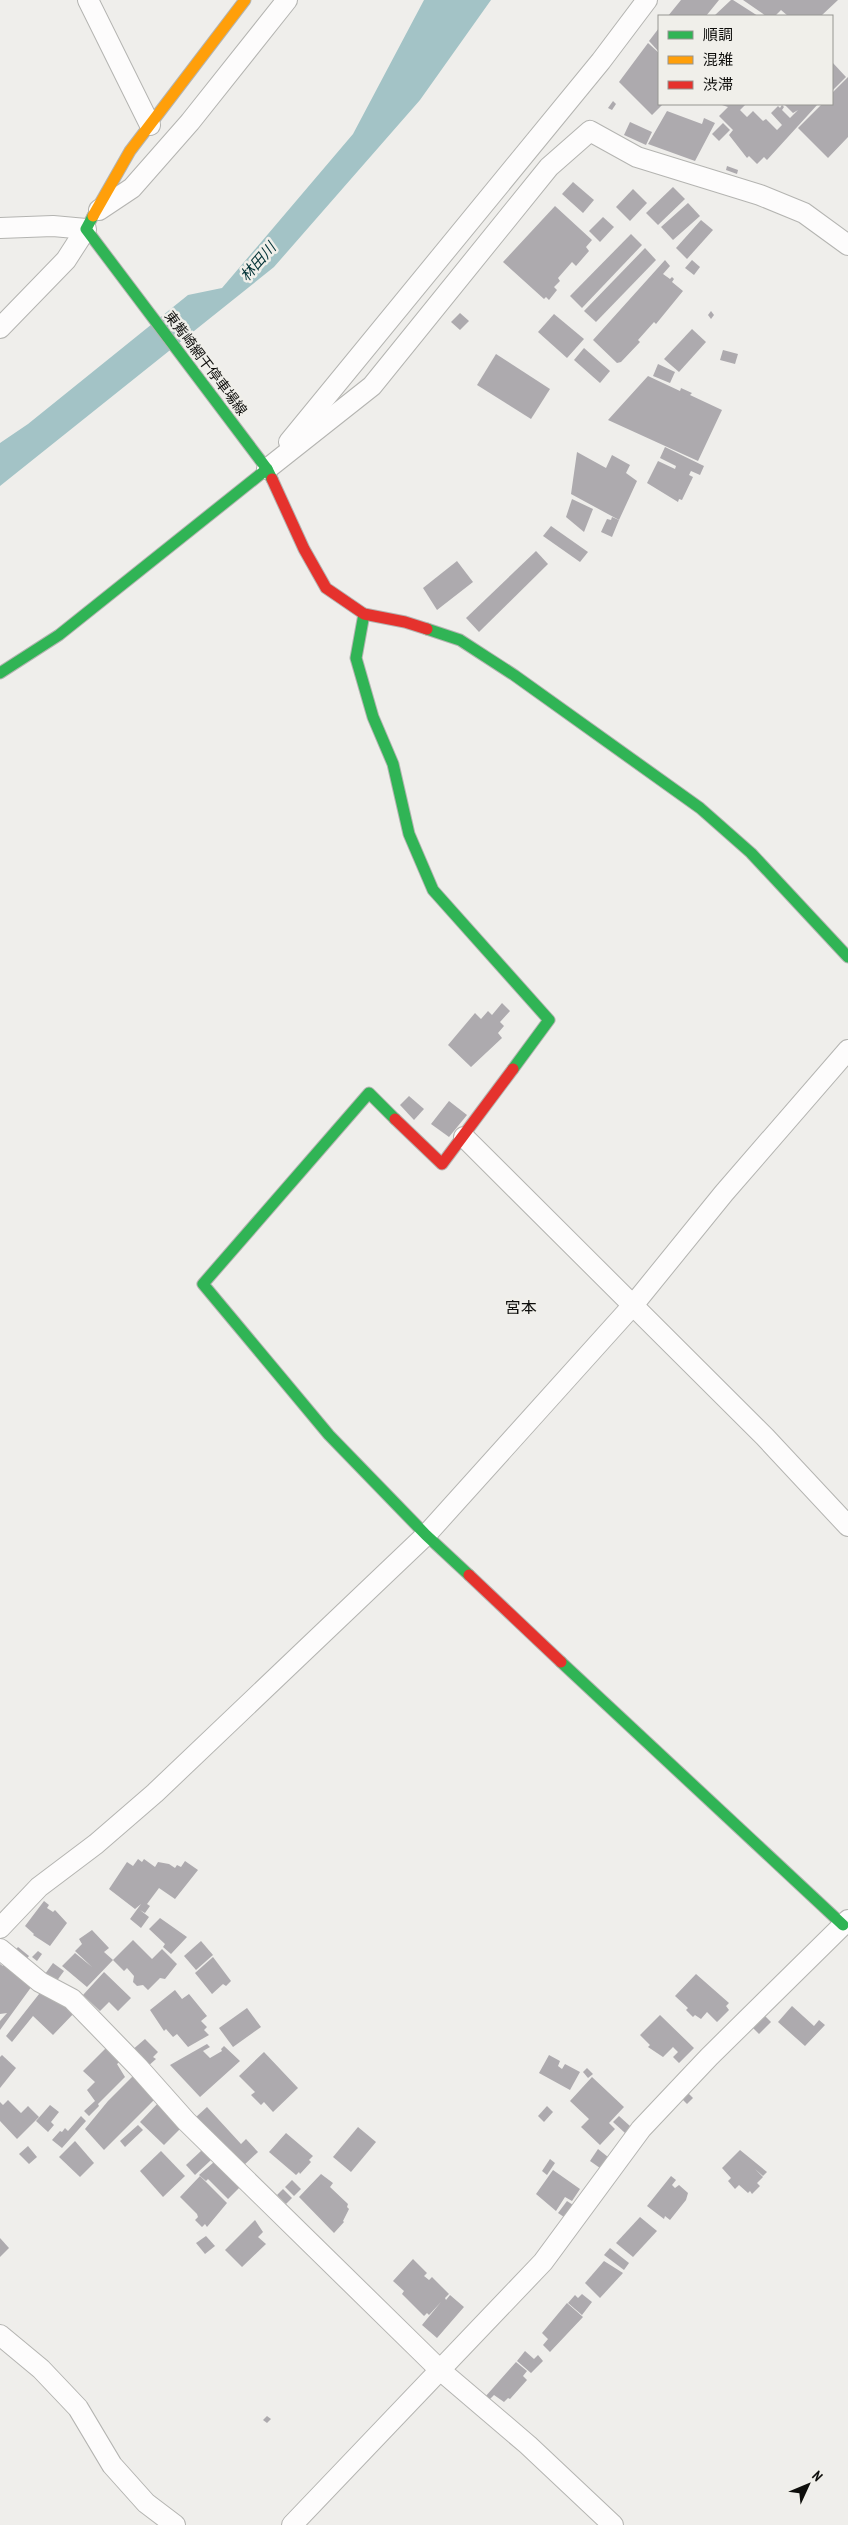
<svg xmlns="http://www.w3.org/2000/svg" width="848" height="2525" font-family="'PT Sans Narrow','Noto Sans JP',sans-serif">
  <style>
    .water { fill: #a3c3c6 }
    .building { fill: #adaaae }
    .lines { fill: none; stroke-linecap: round; stroke-linejoin: round }
    .street-casing { stroke: #b4b4b1; stroke-width: 22 }
    .fast-casing { stroke: #b4b4b1; stroke-width: 13 }
    .slow-casing { stroke: #b4b4b1; stroke-width: 13 }
    .jam-casing { stroke: #b4b4b1; stroke-width: 13 }
    .street { stroke: #fdfcfc; stroke-width: 20 }
    .fast { stroke: #30b455; stroke-width: 11 }
    .slow { stroke: #ff9f0a; stroke-width: 11 }
    .jam { stroke: #e5322d; stroke-width: 11 }
    .labels { text-anchor: middle; stroke-width: 5; stroke-linejoin: round; paint-order: stroke }
    .street-label { font-size: 14px; fill: #0e0e0c; stroke: #f0efea }
    .water-label { font-size: 15px; font-style: italic; fill: #043438; stroke: #f0efea }
    .quarter-label { font-size: 16px; fill: #0e0e0c; stroke: #f0efea }
  </style>
  <rect width="100%" height="100%" fill="#efeeeb"/>
  <path class="water" d="M424 0H491L420 100 274 267 0 486V443L28 424 188 295 222 288 353 134Z"/>
  <g class="building">
    <path d="M681 0H719L706 16H668Z"/>
    <path d="M731 0H733L758 16H714Z"/>
    <path d="M743 0H838L821 16H788L781 10 775 16H766Z"/>
    <path d="M659 28V52L649 41Z"/>
    <path d="M648 43 659 53V104H663L652 115 619 82Z"/>
    <path d="M832 62 846 77 832 91Z"/>
    <path d="M848 77V137L828 158 798 128 822 104H832V93Z"/>
    <path d="M613 101 616 104 612 110 608 108Z"/>
    <path d="M719 104H746L740 110 747 117 753 111 763 121 766 119 777 130 782 125 771 113 778 106 780 108 782 105 784 107 782 110 790 118 798 110 793 113 784 104H818L767 160 764 157 757 164 749 156 747 158 729 135 733 130 719 116 728 107Z"/>
    <path d="M667 111 702 124 704 118 715 123 695 161 648 144Z"/>
    <path d="M630 122 652 132 646 145 624 135Z"/>
    <path d="M723 123 730 130 719 141 712 134Z"/>
    <path d="M727 166 738 170 737 174 726 170Z"/>
    <path d="M573 182 594 200 583 213 562 194Z"/>
    <path d="M673 187 685 199 658 225 646 213Z"/>
    <path d="M633 189 647 203 630 221 616 207Z"/>
    <path d="M688 203 700 216 673 240 661 227Z"/>
    <path d="M555 206 592 240 586 247 589 251 576 266 572 262 558 278 560 281 554 287 557 290 549 300 546 297 544 299 503 262Z"/>
    <path d="M603 217 614 227 600 242 589 231Z"/>
    <path d="M701 220 713 230 687 259 676 248Z"/>
    <path d="M631 234 642 245 582 308 570 296Z"/>
    <path d="M645 248 656 260 596 322 584 311Z"/>
    <path d="M665 260 670 266 663 274 670 279 672 277 674 279 672 282 683 291 656 324 654 322 638 340 640 342 621 362 617 363 593 340Z"/>
    <path d="M692 260 700 267 694 275 685 268Z"/>
    <path d="M711 311 714 315 711 319 708 315Z"/>
    <path d="M460 313 469 321 460 330 451 322Z"/>
    <path d="M554 314 584 339 567 358 538 332Z"/>
    <path d="M692 329 706 342 679 372 664 359Z"/>
    <path d="M584 348 610 371 600 383 574 360Z"/>
    <path d="M723 350 738 354 735 364 720 360Z"/>
    <path d="M496 354 550 389 531 419 477 385Z"/>
    <path d="M658 364 675 372 670 383 653 376Z"/>
    <path d="M648 376 680 391 681 388 692 393 690 395 722 410 698 461 608 420Z"/>
    <path d="M665 447 704 466 700 475 691 471 689 475 693 477 682 500 679 499 678 502 647 483 658 461 675 469 676 466 660 458Z"/>
    <path d="M577 452 606 468 612 455 630 465 626 473 637 481 619 520 571 494Z"/>
    <path d="M572 499 593 509 584 532 566 517Z"/>
    <path d="M612 517 619 520 612 537 601 532 607 519 611 520Z"/>
    <path d="M551 526 588 552 580 562 543 536Z"/>
    <path d="M536 551 548 564 479 632 466 618Z"/>
    <path d="M457 561 473 582 437 610 423 588Z"/>
    <path d="M502 1003 510 1011 500 1022 504 1026 498 1033 502 1038 471 1067 448 1045 475 1013 481 1019 488 1011 492 1015Z"/>
    <path d="M409 1096 424 1109 414 1120 400 1105Z"/>
    <path d="M449 1101 467 1115 449 1137 431 1124Z"/>
    <path d="M138 1859 142 1862 144 1859 155 1867 158 1862 169 1864 175 1868 177 1865 181 1867 185 1861 198 1870 175 1899 159 1888 147 1904 150 1906 145 1913 140 1910 149 1917 141 1928 130 1919 141 1904 135 1909 109 1889 127 1862 133 1866Z"/>
    <path d="M44 1901 49 1905 47 1908 53 1912 55 1910 67 1923 50 1946 33 1935 34 1934 25 1926Z"/>
    <path d="M160 1918 187 1937 171 1954 163 1947 165 1944 149 1929Z"/>
    <path d="M92 1930 109 1948 104 1952 113 1960 87 1987 62 1966 75 1953 92 1967 75 1951 82 1944 79 1939Z"/>
    <path d="M133 1940 152 1959 162 1949 177 1964 165 1979 160 1978 148 1990 143 1985 137 1986 133 1982 134 1976 127 1968 124 1971 113 1960Z"/>
    <path d="M201 1941 213 1955 196 1970 184 1956Z"/>
    <path d="M18 1947 29 1956 25 1961 14 1952Z"/>
    <path d="M38 1951 42 1954 37 1961 32 1957Z"/>
    <path d="M213 1957 231 1981 226 1986 223 1984 212 1994 195 1973Z"/>
    <path d="M53 1963 64 1971 56 1982 45 1974Z"/>
    <path d="M0 1964 3 1966 5 1964 32 1986 0 2030V2021L7 2013 0 2014Z"/>
    <path d="M104 1972 131 1998 118 2011 109 2002 100 2011 83 1995Z"/>
    <path d="M696 1974 729 2003 726 2006 729 2010 717 2022 707 2012 701 2019 695 2015 693 2017 686 2010 688 2008 675 1996Z"/>
    <path d="M43 1989 77 2010 53 2035 33 2016 12 2042 6 2036Z"/>
    <path d="M175 1990 182 1999 189 1994 207 2016 201 2021 207 2027 204 2030 209 2035 188 2047 177 2034 173 2037 166 2029 164 2031 150 2010Z"/>
    <path d="M792 2006 814 2026 819 2020 825 2025 805 2046 778 2022Z"/>
    <path d="M247 2008 261 2027 233 2047 219 2028Z"/>
    <path d="M759 2010 771 2022 759 2034 747 2022Z"/>
    <path d="M660 2015 694 2048 679 2063 673 2057 678 2052 673 2047 663 2057 648 2047 650 2045 640 2035Z"/>
    <path d="M145 2039 158 2052 153 2057 156 2059 147 2067 131 2051Z"/>
    <path d="M110 2044 124 2058 117 2064 125 2077 98 2104 99 2106 89 2116 84 2111 95 2101 87 2090 95 2082 83 2071Z"/>
    <path d="M207 2044 210 2047 203 2051 210 2058 222 2051 221 2049 224 2046 240 2061 200 2097 170 2065Z"/>
    <path d="M264 2052 298 2088 273 2112 264 2102 261 2105 251 2095 255 2092 239 2076Z"/>
    <path d="M2 2055 16 2068 0 2088V2057Z"/>
    <path d="M549 2055 560 2061 558 2066 562 2069 565 2064 580 2072 570 2090 539 2073Z"/>
    <path d="M587 2068 593 2074 588 2078 583 2072Z"/>
    <path d="M135 2074 157 2097 104 2150 85 2129 108 2101Z"/>
    <path d="M592 2077 624 2107 609 2123 615 2129 600 2145 581 2127 589 2119 570 2101Z"/>
    <path d="M688 2093 693 2098 687 2104 682 2099Z"/>
    <path d="M8 2100 21 2113 28 2106 39 2117 17 2139 0 2121V2102L3 2105Z"/>
    <path d="M160 2101 182 2127 164 2145 140 2122Z"/>
    <path d="M50 2105 59 2112 51 2122 54 2125 48 2132 36 2121Z"/>
    <path d="M547 2106 553 2112 544 2122 538 2116Z"/>
    <path d="M207 2107 241 2144 246 2139 258 2152 243 2166 196 2117Z"/>
    <path d="M81 2116 86 2121 62 2148 52 2140 60 2131 62 2132 65 2128 68 2131Z"/>
    <path d="M619 2116 630 2126 625 2133 613 2122Z"/>
    <path d="M138 2125 143 2130 125 2147 120 2141Z"/>
    <path d="M358 2127 376 2142 351 2172 333 2157Z"/>
    <path d="M286 2133 313 2156 309 2160 311 2162 300 2174 299 2172 296 2175 269 2152Z"/>
    <path d="M75 2141 94 2163 80 2177 59 2157Z"/>
    <path d="M28 2146 37 2157 29 2164 19 2154Z"/>
    <path d="M598 2149 608 2157 600 2168 590 2161Z"/>
    <path d="M202 2150 211 2160 195 2175 186 2165Z"/>
    <path d="M740 2150 767 2172 763 2176 755 2169 763 2177 757 2183 760 2186 752 2194 750 2191 748 2193 739 2185 735 2189 728 2181 731 2178 722 2168Z"/>
    <path d="M161 2151 185 2176 163 2197 140 2171Z"/>
    <path d="M550 2159 555 2163 547 2175 542 2171Z"/>
    <path d="M214 2162 240 2187 228 2199 208 2179 206 2181 199 2175Z"/>
    <path d="M553 2170 580 2189 572 2201 565 2197 556 2211 536 2194Z"/>
    <path d="M321 2174 333 2183 330 2187 348 2204 347 2207 349 2209 343 2221 344 2222 334 2233 299 2197Z"/>
    <path d="M200 2176 227 2203 207 2227 205 2224 202 2227 195 2220 198 2217 197 2214 180 2197Z"/>
    <path d="M671 2176 676 2180 672 2185 675 2188 679 2185 688 2193 686 2200 670 2220 665 2216 664 2219 647 2206Z"/>
    <path d="M292 2180 301 2189 294 2196 285 2187Z"/>
    <path d="M283 2189 292 2198 286 2204 277 2195Z"/>
    <path d="M567 2201 573 2205 564 2217 558 2213Z"/>
    <path d="M640 2217 657 2231 633 2257 616 2243Z"/>
    <path d="M255 2220 263 2232 258 2237 266 2244 242 2267 225 2250Z"/>
    <path d="M206 2236 215 2246 205 2254 196 2243Z"/>
    <path d="M0 2238 9 2248 0 2257Z"/>
    <path d="M610 2248 629 2263 624 2270 604 2255Z"/>
    <path d="M413 2259 427 2273 424 2276 429 2280 432 2277 449 2294 445 2298 446 2300 450 2295 464 2307 437 2338 422 2325 441 2302 429 2315 427 2313 424 2316 402 2294 404 2291 393 2281Z"/>
    <path d="M604 2261 623 2273 600 2298 585 2283Z"/>
    <path d="M582 2294 592 2302 582 2315 568 2303 575 2295 578 2298Z"/>
    <path d="M567 2303 583 2317 550 2352 543 2345 548 2339 542 2333Z"/>
    <path d="M525 2351 534 2359 538 2355 543 2361 531 2373 517 2361Z"/>
    <path d="M516 2362 527 2371 523 2376 527 2380 510 2399 508 2398 504 2402 494 2395 488 2401 485 2397Z"/>
    <path d="M267 2416 271 2419 267 2423 263 2420Z"/>
  </g>
  <g class="lines">
    <g class="street-casing">
      <g id="street">
        <path d="M88 0 150 125"/>
        <path d="M99 210 132 188 190 122 287 0"/>
        <path d="M0 228 53 226 86 229 66 260 0 328"/>
        <path d="M289 442 601 61 647 0"/>
        <path d="M267 469 372 386 549 167 590 131 637 157 760 195 804 213 848 245"/>
        <path d="M464 1137 765 1437 848 1526"/>
        <path d="M0 1928 39 1887 96 1844 155 1793 426 1535 634 1304 724 1193 848 1050"/>
        <path d="M0 1949 40 1982 72 1999 138 2067 186 2121 440 2370 528 2445 613 2525"/>
        <path d="M0 2335 41 2369 78 2408 112 2465 146 2503 175 2525"/>
        <path d="M292 2525 543 2262 641 2129 709 2057 848 1920"/>
      </g>
    </g>
    <g class="fast-casing">
      <g id="fast">
        <path d="M93 216 86 229 267 469 272 479"/>
        <path d="M364 614 356 658 373 717 393 764 409 834 433 890 549 1020 513 1069"/>
        <path d="M427 629 460 640 514 675 700 808 751 853 848 957"/>
        <path d="M0 673 59 635 267 469"/>
        <path d="M395 1119 369 1093 203 1284 329 1435 426 1535 469 1575"/>
        <path d="M561 1662 843 1925"/>
      </g>
    </g>
    <g class="slow-casing">
      <path id="slow" d="M93 216 130 151 245 0"/>
    </g>
    <g class="jam-casing">
      <g id="jam">
        <path d="M272 479 304 549 326 588 364 614 405 622 427 629"/>
        <path d="M395 1119 442 1164 513 1069"/>
        <path d="M469 1575 561 1662"/>
      </g>
    </g>
    <use href="#street" class="street"/>
    <use href="#fast" class="fast"/>
    <use href="#slow" class="slow"/>
    <use href="#jam" class="jam"/>
  </g>
  <g class="labels">
    <g class="street-label">
      <text transform="translate(206 363) rotate(53)" y="5">東觜崎網干停車場線</text>
    </g>
    <g class="water-label">
      <text transform="translate(258 262) rotate(-49)" y="5">林田川</text>
    </g>
    <g class="quarter-label">
      <text x="521" y="1313">宮本</text>
    </g>
  </g>
  <rect x="658" y="15" width="175" height="90" fill="#f0efea" stroke="#969591"/>
  <rect x="668" y="31" width="25" height="8" fill="#30b455" stroke="#969591"/>
  <text x="703" y="40" font-size="15" fill="#0e0e0c">順調</text>
  <rect x="668" y="56" width="25" height="8" fill="#ff9f0a" stroke="#969591"/>
  <text x="703" y="65" font-size="15" fill="#0e0e0c">混雑</text>
  <rect x="668" y="81" width="25" height="8" fill="#e5322d" stroke="#969591"/>
  <text x="703" y="90" font-size="15" fill="#0e0e0c">渋滞</text>
  <g transform="translate(808 2485) rotate(46)" stroke="#f0efea" stroke-width="4" paint-order="stroke">
  <path d="M0-4L9 19L0 12L-9 19Z" fill="#0e0e0c"/>
  <text y="-8" font-size="14" font-weight="bold" text-anchor="middle" fill="#0e0e0c">N</text>
  </g>
</svg>
